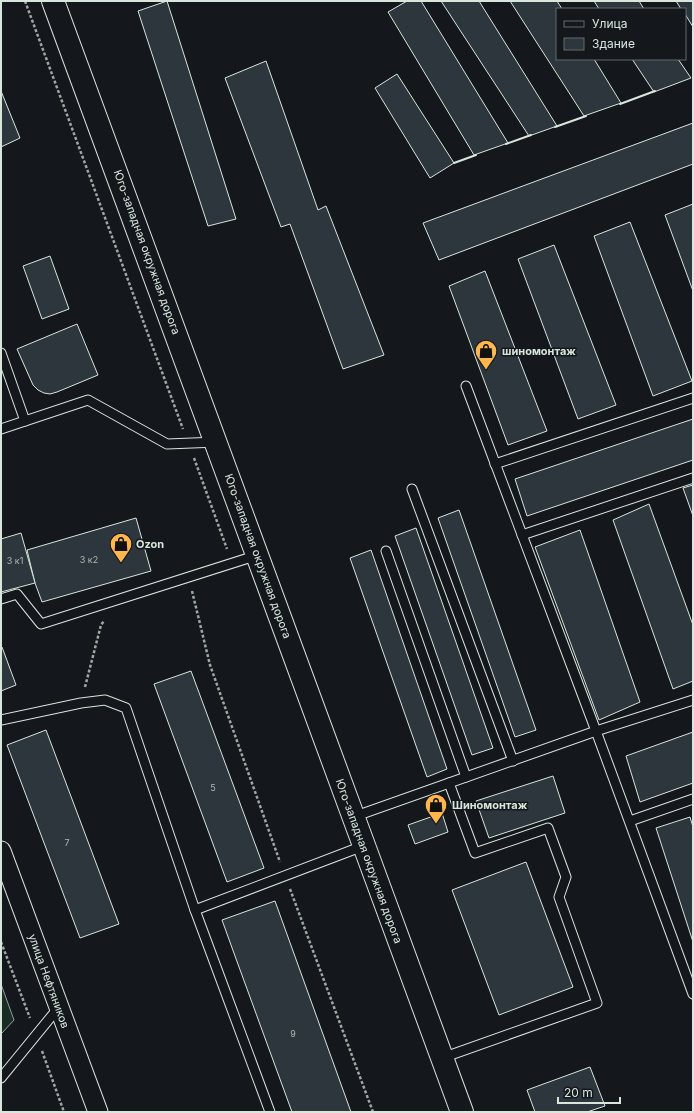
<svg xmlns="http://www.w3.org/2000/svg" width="694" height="1113" font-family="Inter,sans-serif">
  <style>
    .green { fill: #1a2d24; stroke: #939e99 }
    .building { fill: #2c363c; stroke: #d8e6dc }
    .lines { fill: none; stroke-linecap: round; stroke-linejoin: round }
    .service-casing { stroke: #d8e6dc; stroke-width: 11 }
    .minor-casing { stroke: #d8e6dc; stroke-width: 21 }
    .trunk-casing { stroke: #d8e6dc; stroke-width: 24 }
    .path { stroke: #9da8a2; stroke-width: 2.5; stroke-dasharray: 3 2; stroke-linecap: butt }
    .service { stroke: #14181c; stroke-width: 9 }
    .minor { stroke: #14181c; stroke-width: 19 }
    .trunk { stroke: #14181c; stroke-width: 22 }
    .wall { stroke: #d8e6dc; stroke-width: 2 }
    .labels { text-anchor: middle; stroke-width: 3; stroke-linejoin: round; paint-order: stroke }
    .number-label { font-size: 9px; fill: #adbab4 }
    .street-label { font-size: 11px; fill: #d8e6dc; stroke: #14181c }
    .poi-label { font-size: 11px; font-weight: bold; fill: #d8e6dc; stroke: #14181c; text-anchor: start }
  </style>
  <rect width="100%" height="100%" fill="#14181c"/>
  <path class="green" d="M1 984 14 1020 2 1033 1 1032Z"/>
  <g class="building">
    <path d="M167 1 236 219 208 226 138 11Z"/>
    <path d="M407 1H421L508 143 474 155 388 12Z"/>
    <path d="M441 1H479L557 126 529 136Z"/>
    <path d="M510 1H557L562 9H557V59H594L621 103 584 116Z"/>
    <path d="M594 1H639L644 9H599Z"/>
    <path d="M676 1H693V27L685 14V9H681Z"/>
    <path d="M632 59H678L691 78 654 92Z"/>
    <path d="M266 61 318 210 326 206 384 355 343 369 290 224 281 227 225 78Z"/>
    <path d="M397 74 454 163 430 178 375 88Z"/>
    <path d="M1 91 20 138 1 147Z"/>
    <path d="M693 123V164L439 260 423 223Z"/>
    <path d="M693 204V291L665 215Z"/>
    <path d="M630 222 692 381 653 396 594 236Z"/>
    <path d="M554 245 616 405 578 419 518 259Z"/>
    <path d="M50 256 69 309 42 319 23 266Z"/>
    <path d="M485 271 547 431 508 445 449 286Z"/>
    <path d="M77 324 98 375 57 392 50 394 44 393 38 390 33 385 17 349Z"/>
    <path d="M693 419V460L527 516 515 479Z"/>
    <path d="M693 485V516L683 488Z"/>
    <path d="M649 504 693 625V681L673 689 613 520Z"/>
    <path d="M459 510 536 730 515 737 438 518Z"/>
    <path d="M136 518 151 571 42 602 35 583 27 550Z"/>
    <path d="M416 528 493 748 472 755 395 536Z"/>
    <path d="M580 530 640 702 599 720 535 547Z"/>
    <path d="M21 533 35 583 1 592V539Z"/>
    <path d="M371 550 447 769 427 777 350 558Z"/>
    <path d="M2 647 16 685 1 691V648Z"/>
    <path d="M191 671 264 868 227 882 154 684Z"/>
    <path d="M46 730 119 924 80 938 7 745Z"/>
    <path d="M693 732V783L640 802 626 756Z"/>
    <path d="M553 776 565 813 489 838 476 801Z"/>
    <path d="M442 813 448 832 415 844 408 825Z"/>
    <path d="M690 817 693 827V942L656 828Z"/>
    <path d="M526 862 573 987 499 1015 452 890Z"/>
    <path d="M275 901 351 1112H292L235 956 222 920Z"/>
    <path d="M590 1067 605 1106 587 1112H535L527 1090Z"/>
  </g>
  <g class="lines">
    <g class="service-casing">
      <g id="service">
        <path d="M1 353 25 421"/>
        <path d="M1 429 88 400 167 444 217 442"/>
        <path d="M495 464 693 398"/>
        <path d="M412 489 513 761"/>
        <path d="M522 535 693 478"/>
        <path d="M386 551 466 777"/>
        <path d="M1 599 17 594 41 624 258 555"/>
        <path d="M693 700 596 731 693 994"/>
        <path d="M1 720 81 703 105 700 126 708 195 910 363 846"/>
        <path d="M353 817 596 731 466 386"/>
        <path d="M630 821 693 799"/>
        <path d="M195 910 270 1112"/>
        <path d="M442 1058 597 1003 559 897 566 877 548 828 475 853 449 783"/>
        <path d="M1 1078 59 1007"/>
      </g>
    </g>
    <g class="minor-casing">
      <path id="minor" d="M1 851 98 1112"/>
    </g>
    <g class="trunk-casing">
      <path id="trunk" d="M53 1C192 371 325 742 462 1112"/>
    </g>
    <g class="path">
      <path d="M25 1 183 429"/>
      <path d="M194 458 227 549"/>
      <path d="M192 591 210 665 280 862"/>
      <path d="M85 687 101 625 104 621"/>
      <path d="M290 889 373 1112"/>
      <path d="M1 942 30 1018"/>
      <path d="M42 1051 64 1112"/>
    </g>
    <use href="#service" class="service"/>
    <use href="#minor" class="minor"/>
    <use href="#trunk" class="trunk"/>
    <g class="wall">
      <path d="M620 104 655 91"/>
      <path d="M555 127 586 116"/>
      <path d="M506 144 531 135"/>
      <path d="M454 163 476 155"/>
    </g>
  </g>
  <defs>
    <g id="shop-pin" transform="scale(1.15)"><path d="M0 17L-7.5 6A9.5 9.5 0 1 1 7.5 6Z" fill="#ffb74d" stroke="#14181c"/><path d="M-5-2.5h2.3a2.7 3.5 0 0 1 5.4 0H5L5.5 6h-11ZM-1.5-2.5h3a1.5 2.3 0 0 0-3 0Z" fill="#111"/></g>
  </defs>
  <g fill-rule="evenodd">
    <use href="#shop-pin" x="486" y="351"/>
    <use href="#shop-pin" x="121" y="544"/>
    <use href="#shop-pin" x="436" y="805"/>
  </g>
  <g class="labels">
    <g class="number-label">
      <text x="89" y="563">3 к2</text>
      <text x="15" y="564">3 к1</text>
      <text x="213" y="791">5</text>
      <text x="67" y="846">7</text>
      <text x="293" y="1037">9</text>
    </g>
    <g class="street-label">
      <text transform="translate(147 252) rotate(70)" y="4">Юго-западная окружная дорога</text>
      <text transform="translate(258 556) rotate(70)" y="4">Юго-западная окружная дорога</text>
      <text transform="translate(369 861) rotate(70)" y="4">Юго-западная окружная дорога</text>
      <text transform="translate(49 981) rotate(70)" y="4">улица Нефтяников</text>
    </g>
    <g class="poi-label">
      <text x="502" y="355">шиномонтаж</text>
      <text x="136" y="548">Ozon</text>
      <text x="452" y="809">Шиномонтаж</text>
    </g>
  </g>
  <rect width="694" height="1113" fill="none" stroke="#d8e6dc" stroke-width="4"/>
  <rect x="556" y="8" width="130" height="52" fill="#14181c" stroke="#626a69"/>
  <rect x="564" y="21" width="20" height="6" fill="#14181c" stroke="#626a69"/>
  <text x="592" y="28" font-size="12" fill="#d8e6dc">Улица</text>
  <rect x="564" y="38" width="20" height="12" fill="#2c363c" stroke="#626a69"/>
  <text x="592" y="48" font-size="12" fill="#d8e6dc">Здание</text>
  <path d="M558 1097v6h62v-6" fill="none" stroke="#d8e6dc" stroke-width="2"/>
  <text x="564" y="1097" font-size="12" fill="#d8e6dc" stroke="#14181c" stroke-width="3" paint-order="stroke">20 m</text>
</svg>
